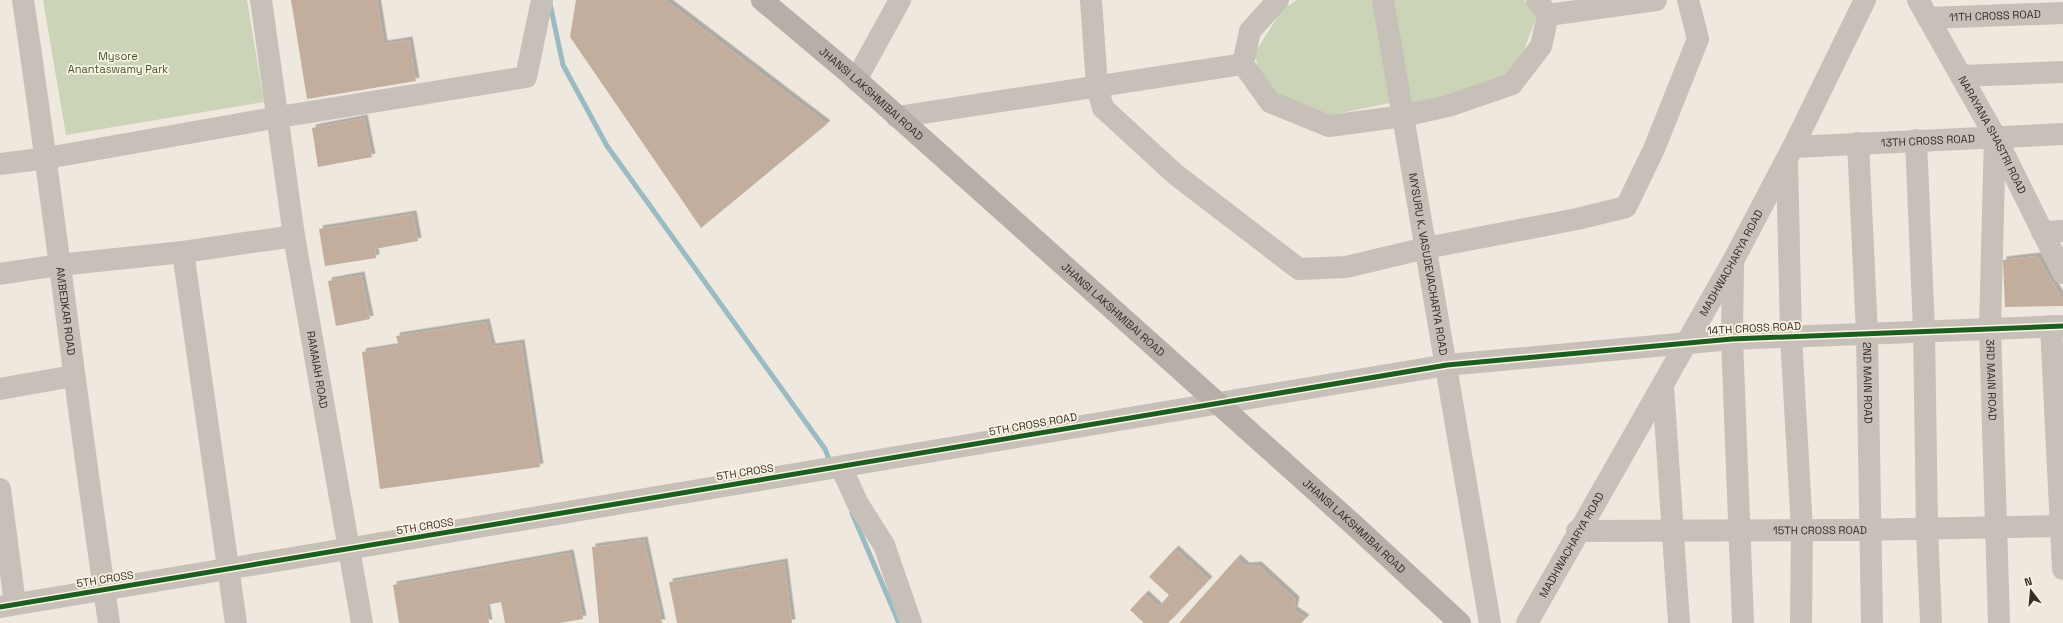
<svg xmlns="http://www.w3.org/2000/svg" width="2063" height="623" font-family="'Space Grotesk',sans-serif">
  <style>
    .green { fill: #cbd4b7 }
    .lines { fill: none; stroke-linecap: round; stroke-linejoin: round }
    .stream { stroke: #99bbc1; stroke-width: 5 }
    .building { fill: #c3ae9e; filter: url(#shadow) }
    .minor { stroke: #c6c0b8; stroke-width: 22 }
    .major { stroke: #b5afa7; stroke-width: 22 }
    .cycleway-casing { stroke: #fbf4e5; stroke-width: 8 }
    .cycleway { stroke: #1b5e20; stroke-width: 5 }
    .labels { text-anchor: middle; stroke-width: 3.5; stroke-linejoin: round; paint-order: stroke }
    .street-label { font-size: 11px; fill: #372d26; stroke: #fbf4e5 }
    .park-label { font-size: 11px; fill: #3f5827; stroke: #fbf4e5 }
  </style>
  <defs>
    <filter id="shadow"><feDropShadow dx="3.5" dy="-3.5" stdDeviation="0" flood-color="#0004"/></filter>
  </defs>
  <rect width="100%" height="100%" fill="#eee8de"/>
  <g class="green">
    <path d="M43 0H247L264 102 66 135Z"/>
    <path d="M1297 0H1373L1390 103 1331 115 1266 90 1254 54 1282 10Z"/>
    <path d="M1393 0H1524L1537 16 1522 55 1499 82 1411 105Z"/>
  </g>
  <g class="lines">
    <g class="stream">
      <path d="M550 4 563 65 607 146 825 449 831 464"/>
      <path d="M852 513 899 623"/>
    </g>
  </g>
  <g class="building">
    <path d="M291 0H377L384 44 409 40 416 81 307 99Z"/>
    <path d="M576 0H665L827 124 701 228 570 37Z"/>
    <path d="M364 118 372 157 318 167 312 128Z"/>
    <path d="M413 214 418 241 375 249 376 258 325 266 319 229Z"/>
    <path d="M2037 256 2063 300V306L2005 307 2003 260Z"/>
    <path d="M361 275 370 319 336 326 328 281Z"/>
    <path d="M486 322 492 347 521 343 540 467 380 489 362 352 399 346 396 336Z"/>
    <path d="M644 540 662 623H599L592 547Z"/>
    <path d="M1175 549 1209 580 1168 623H1144L1130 610 1145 594 1159 607 1169 595 1149 577Z"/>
    <path d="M570 553 583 619 560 623H505L501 602 486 605 489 623H399L393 585Z"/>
    <path d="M1237 558 1246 566 1258 565 1296 600 1294 610 1306 618 1301 623H1179Z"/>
    <path d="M784 562 792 623H677L669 582Z"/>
  </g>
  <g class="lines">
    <g class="minor">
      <path id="s1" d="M23 0C54 207 78 416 109 623"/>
      <path id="s2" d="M261 0 294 236 362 623"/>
      <path d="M1091 0 1097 86 1103 108 1175 174 1299 269 1346 267 1426 248 1577 219 1626 207 1654 149 1698 39 1688 0"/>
      <path d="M1278 0 1250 31 1243 64 1270 102 1329 126 1403 116 1448 106 1512 84 1541 46 1548 15 1537 0"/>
      <path id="s3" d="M1383 0 1490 623"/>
      <path id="s4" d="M1918 0 1995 136 2063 273"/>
      <path d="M1548 15 1656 0"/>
      <path id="s5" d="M1928 18 2063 13"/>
      <path d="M1961 76 2063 72"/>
      <path d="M856 80 900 0"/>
      <path d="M897 117 1243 64"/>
      <path id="s6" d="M1995 136 1990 328 1999 623"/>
      <path d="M1916 140 1924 330 1927 529 1931 623"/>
      <path id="s7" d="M1858 143 1867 333 1872 623"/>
      <path id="s8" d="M1793 147 2063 134"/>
      <path d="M1787 161 1791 336 1802 530 1801 623"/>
      <path d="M0 164 47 158 279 117 526 77 542 0"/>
      <path d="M2042 232 2063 231"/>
      <path d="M183 252 236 623"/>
      <path d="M1733 262 1732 339 1743 623"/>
      <path d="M0 274 59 265 183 252 294 236"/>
      <path d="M2051 326 2063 569"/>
      <path d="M1663 386 1679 623"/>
      <path d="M0 389 73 376"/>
      <path d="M841 467 858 504 884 545 911 623"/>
      <path d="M0 489 15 604"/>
      <path id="s9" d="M1577 531 1860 530 2063 526"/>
      <path d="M0 607 1447 365 1732 339 2063 326"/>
      <path id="s10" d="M1527 623 1733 261 1793 147 1865 0"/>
    </g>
    <path class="major" id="s11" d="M762 0 849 73 1355 526 1460 623"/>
    <g class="cycleway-casing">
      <path id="cycleway" d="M0 607 1447 365 1732 339 2063 326"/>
    </g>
    <use href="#cycleway" class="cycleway"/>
  </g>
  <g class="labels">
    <g class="street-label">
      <text dy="4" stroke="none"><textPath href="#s5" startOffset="67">11TH CROSS ROAD</textPath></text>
      <text dy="4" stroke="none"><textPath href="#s11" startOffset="144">JHANSI LAKSHMIBAI ROAD</textPath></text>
      <text dy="4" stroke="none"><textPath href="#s4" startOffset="154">NARAYANA SHASTRI ROAD</textPath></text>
      <text dy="4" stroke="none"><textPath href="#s8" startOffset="135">13TH CROSS ROAD</textPath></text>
      <text dy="4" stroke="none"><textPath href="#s10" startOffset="414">MADHWACHARYA ROAD</textPath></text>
      <text dy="4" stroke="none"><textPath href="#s3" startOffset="268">MYSURU K. VASUDEVACHARYA ROAD</textPath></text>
      <text dy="4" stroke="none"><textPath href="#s11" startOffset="468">JHANSI LAKSHMIBAI ROAD</textPath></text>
      <text dy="4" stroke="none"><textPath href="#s1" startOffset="314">AMBEDKAR ROAD</textPath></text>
      <text transform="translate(1754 328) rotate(-3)" y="4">14TH CROSS ROAD</text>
      <text dy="4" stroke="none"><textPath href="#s2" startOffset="374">RAMAIAH ROAD</textPath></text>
      <text dy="4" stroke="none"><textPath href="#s6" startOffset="244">3RD MAIN ROAD</textPath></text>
      <text dy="4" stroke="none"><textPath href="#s7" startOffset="240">2ND MAIN ROAD</textPath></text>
      <text transform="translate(1033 424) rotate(-10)" y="4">5TH CROSS ROAD</text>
      <text transform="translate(745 472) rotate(-9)" y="4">5TH CROSS</text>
      <text transform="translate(425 526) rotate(-9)" y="4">5TH CROSS</text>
      <text dy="4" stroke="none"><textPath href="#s11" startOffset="792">JHANSI LAKSHMIBAI ROAD</textPath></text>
      <text dy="4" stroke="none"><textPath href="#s9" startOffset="243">15TH CROSS ROAD</textPath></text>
      <text dy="4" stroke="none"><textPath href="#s10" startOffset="90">MADHWACHARYA ROAD</textPath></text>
      <text transform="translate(105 579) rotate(-9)" y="4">5TH CROSS</text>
    </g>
    <g class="park-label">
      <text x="118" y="60">Mysore<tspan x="118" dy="13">Anantaswamy Park</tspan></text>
    </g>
  </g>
  <g transform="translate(2031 591) rotate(344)" stroke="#fbf4e5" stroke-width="3" paint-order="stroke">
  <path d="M0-3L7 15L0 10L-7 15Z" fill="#372d26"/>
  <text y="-6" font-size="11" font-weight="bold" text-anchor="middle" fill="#372d26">N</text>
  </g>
</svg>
